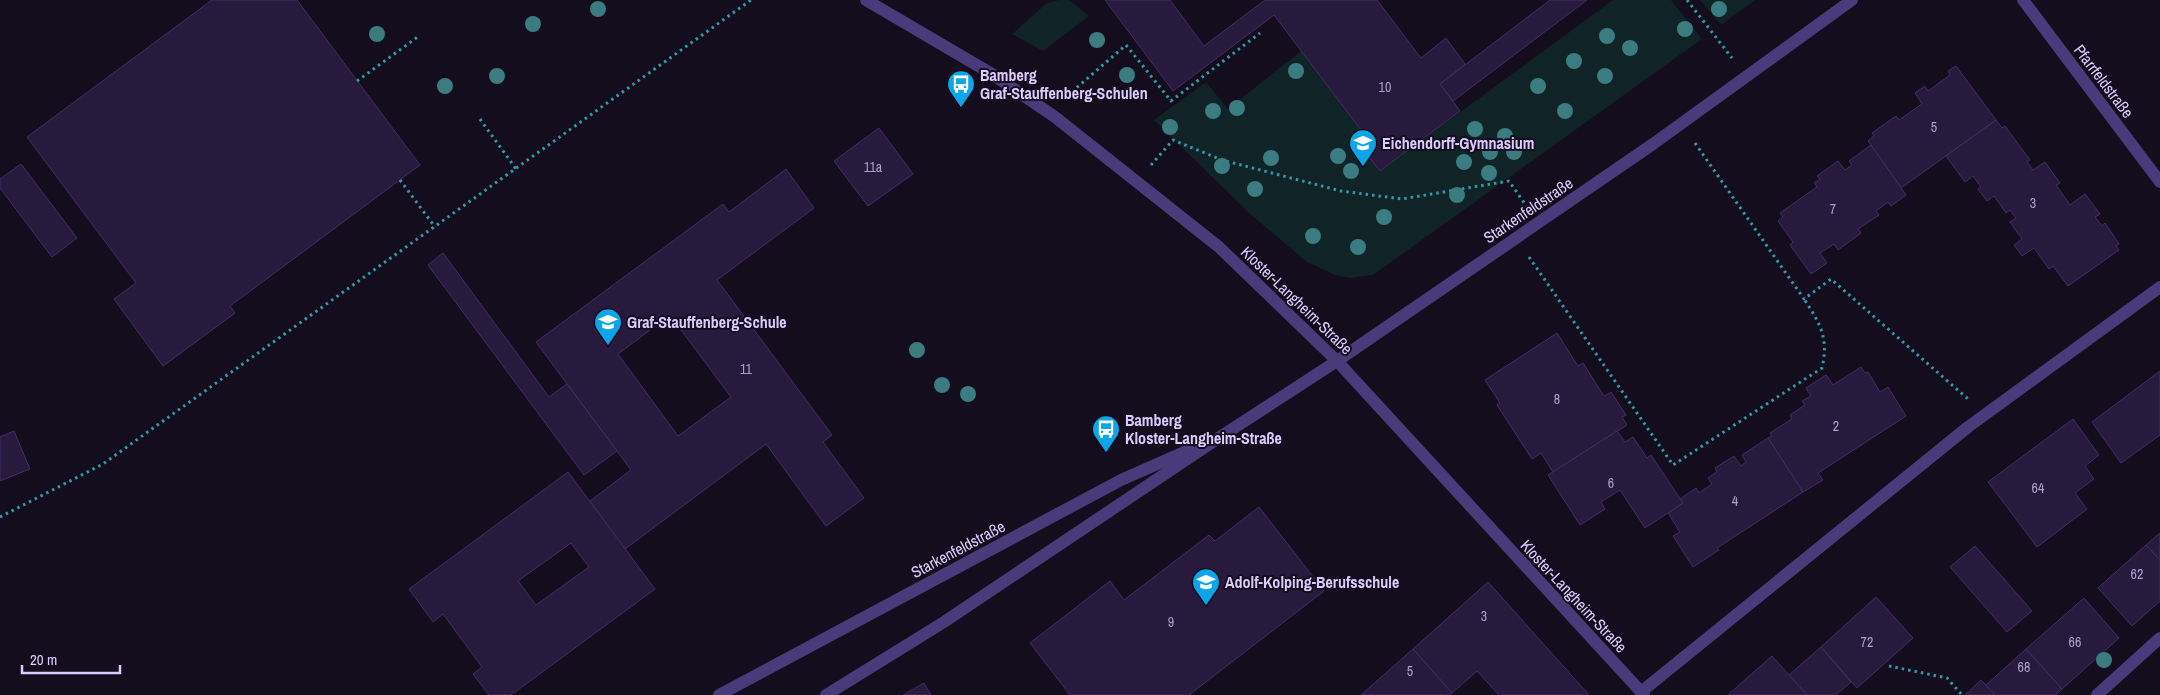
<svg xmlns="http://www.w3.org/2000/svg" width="2160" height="695" font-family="'Archivo Narrow',sans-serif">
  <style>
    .green { fill: #102326 }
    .building { fill: #281a3d; stroke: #442d67; fill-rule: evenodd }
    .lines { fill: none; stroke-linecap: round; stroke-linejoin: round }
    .path { stroke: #3398a8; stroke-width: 3; stroke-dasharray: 2.5 4; stroke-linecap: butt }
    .minor { stroke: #493a79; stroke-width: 12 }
    .tree { fill: #3b7c80 }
    .labels { text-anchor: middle; stroke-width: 4; stroke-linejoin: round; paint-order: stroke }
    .number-label { font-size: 14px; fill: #ae9fcc }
    .poi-label { font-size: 16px; font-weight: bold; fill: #dbcbfc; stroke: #130d1d; text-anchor: start }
    .street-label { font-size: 16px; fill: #dbcbfc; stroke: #130d1d }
  </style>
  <rect width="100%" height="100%" fill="#130d1d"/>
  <g class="green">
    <path d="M1059 0H1069L1089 16 1043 51 1012 34 1047 3Z"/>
    <path d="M1613 0H1671L1702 39 1373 275 1350 278 1335 275 1307 262 1249 213 1154 120 1206 82 1228 109 1301 51 1361 130 1353 137 1380 171Z"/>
    <path d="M1700 0H1755L1721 25Z"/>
  </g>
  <g class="building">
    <path d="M212 0H297L420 165 230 306 235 313 163 366 114 299 136 283 27 137Z"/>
    <path d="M1105 0H1170L1204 46 1265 0H1377L1421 58 1446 38 1465 64 1440 84 1460 111 1380 171 1353 137 1361 130 1274 15 1173 91Z"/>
    <path d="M1550 0H1587L1453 101 1440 84Z"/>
    <path d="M1956 66 1996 120 1901 188 1868 141 1874 136 1872 133 1896 116 1899 120 1922 104 1915 93 1925 86 1928 91 1950 75 1948 71Z"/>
    <path d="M1996 120 2002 128 2005 126 2030 160 2027 162 2033 170 2045 162 2060 183 2056 185 2070 205 2085 194 2100 214 2095 217 2102 226 2105 223 2119 244 2116 246 2119 250 2068 286 2053 266 2049 269 2034 248 2022 256 2014 245 2022 239 2010 222 2016 218 2010 210 2006 213 1994 196 1987 201 1978 189 1981 187 1973 176 1965 182 1946 156Z"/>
    <path d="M879 128 913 174 868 206 834 161Z"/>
    <path d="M1871 145 1906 195 1891 206 1888 202 1876 211 1879 215 1858 229 1861 233 1838 250 1834 244 1820 253 1827 263 1811 274 1790 245 1793 242 1778 221 1783 217 1780 213 1817 187 1814 183 1820 179 1817 176 1838 161 1845 170 1852 165 1849 161Z"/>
    <path d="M21 164 77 238 52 257 0 188V179Z"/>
    <path d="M786 169 814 208 717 280 832 435 823 442 864 498 826 526 766 444 625 549 590 501 631 470 536 342 723 204 729 212ZM670 315 731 397 678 436 618 354Z"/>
    <path d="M443 253 549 397 567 384 617 451 584 475 428 265Z"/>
    <path d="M1557 333 1578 366 1583 363 1604 396 1611 392 1626 415 1622 417 1627 425 1553 472 1541 453 1532 459 1497 405 1500 403 1485 380Z"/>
    <path d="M1861 367 1865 373 1868 372 1880 392 1888 387 1906 416 1818 473 1823 480 1803 492 1768 438 1772 436 1770 433 1792 419 1790 415 1805 405 1802 401 1811 396 1806 388 1826 375 1833 385Z"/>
    <path d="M2160 371V435L2121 463 2092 422Z"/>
    <path d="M2073 419 2099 455 2085 466 2094 479 2075 493 2087 509 2037 547 1988 482Z"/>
    <path d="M14 431 30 469 0 481V437Z"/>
    <path d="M1617 431 1625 442 1633 437 1647 458 1651 455 1683 503 1645 528 1620 490 1601 502 1605 509 1580 525 1548 475Z"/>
    <path d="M1768 438 1803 492 1717 548 1719 550 1693 567 1673 536 1680 532 1668 513 1683 503 1680 499 1696 488 1699 493 1712 484 1708 478 1717 472 1715 468 1734 456 1741 466 1746 462 1742 455Z"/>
    <path d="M568 472 655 589 511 695H489L473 674 482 667 443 614 433 622 409 589ZM571 543 589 567 536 605 518 581Z"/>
    <path d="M1259 507 1324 591 1189 695H1070L1030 643 1110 581 1124 600 1209 535 1215 541Z"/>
    <path d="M2160 533V560L2146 545Z"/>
    <path d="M2146 545 2160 560V601L2132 626 2098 588Z"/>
    <path d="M1975 546 2032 611 2007 632 1950 567Z"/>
    <path d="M1488 582 1589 695H1499L1477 671 1452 693 1413 649Z"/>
    <path d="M1876 597 1913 638 1857 688 1821 647Z"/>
    <path d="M2084 598 2119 638 2062 689 2026 649Z"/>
    <path d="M1821 647 1851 682 1836 695H1807L1789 675Z"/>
    <path d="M1413 649 1452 693 1450 695H1361Z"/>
    <path d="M2026 649 2062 689 2056 695H1995L1986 685Z"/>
    <path d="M1772 656 1807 695H1729V694Z"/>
    <path d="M1981 680 1995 695H1965Z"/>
    <path d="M924 683 931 695H903Z"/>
  </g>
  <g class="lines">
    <g class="path">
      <path d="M1687 0 1732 58"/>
      <path d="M357 81 419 36"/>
      <path d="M1067 96 1126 45 1171 101 1260 33"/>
      <path d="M480 119 516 169"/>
      <path d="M1695 143 1804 299 1831 279 1968 399"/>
      <path d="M1151 165 1173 140 1222 160 1341 191 1402 199 1509 181 1525 204"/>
      <path d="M400 180 435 227"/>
      <path d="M1529 257 1673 465 1822 368C1829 338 1820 323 1804 299"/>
      <path d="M0 517 103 464 751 0"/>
      <path d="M1889 666 1947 678 1962 695"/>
    </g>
    <g class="minor">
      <path d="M866 0 992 74 1055 117 1219 247 1337 361 1644 695"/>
      <path d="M2023 0 2160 182"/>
      <path d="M1641 692 1968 427 2160 287"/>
      <path d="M719 695 1121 480 1189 450"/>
      <path d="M826 695 944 622 1217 439 1337 361 1653 144 1852 0"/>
      <path d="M2097 695 2160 638"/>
    </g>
  </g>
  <g class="tree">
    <circle cx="598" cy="9" r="8"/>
    <circle cx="1719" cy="9" r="8"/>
    <circle cx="533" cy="24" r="8"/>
    <circle cx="1685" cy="29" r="8"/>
    <circle cx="377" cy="34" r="8"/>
    <circle cx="1607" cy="36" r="8"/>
    <circle cx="1097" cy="40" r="8"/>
    <circle cx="1630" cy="48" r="8"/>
    <circle cx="1574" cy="61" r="8"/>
    <circle cx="1296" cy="71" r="8"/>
    <circle cx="1127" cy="75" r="8"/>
    <circle cx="497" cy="76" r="8"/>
    <circle cx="1605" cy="76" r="8"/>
    <circle cx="445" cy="86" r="8"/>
    <circle cx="1538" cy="86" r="8"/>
    <circle cx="1237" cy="108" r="8"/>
    <circle cx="1213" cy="111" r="8"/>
    <circle cx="1565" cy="111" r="8"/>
    <circle cx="1170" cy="127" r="8"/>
    <circle cx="1475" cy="129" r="8"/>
    <circle cx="1505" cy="136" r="8"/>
    <circle cx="1490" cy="152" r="8"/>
    <circle cx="1514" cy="152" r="8"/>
    <circle cx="1338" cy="156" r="8"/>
    <circle cx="1271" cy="158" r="8"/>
    <circle cx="1464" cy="162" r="8"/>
    <circle cx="1222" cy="166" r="8"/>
    <circle cx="1351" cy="171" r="8"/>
    <circle cx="1489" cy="173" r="8"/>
    <circle cx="1255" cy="189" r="8"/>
    <circle cx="1457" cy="195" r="8"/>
    <circle cx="1384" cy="217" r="8"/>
    <circle cx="1313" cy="236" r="8"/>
    <circle cx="1358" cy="247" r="8"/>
    <circle cx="917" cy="350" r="8"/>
    <circle cx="942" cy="385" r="8"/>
    <circle cx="968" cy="394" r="8"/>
    <circle cx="2104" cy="660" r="8"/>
  </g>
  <defs>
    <g id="bus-pin" transform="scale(1.4375)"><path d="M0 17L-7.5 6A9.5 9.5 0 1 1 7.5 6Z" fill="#0ca5e7" stroke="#130d1d"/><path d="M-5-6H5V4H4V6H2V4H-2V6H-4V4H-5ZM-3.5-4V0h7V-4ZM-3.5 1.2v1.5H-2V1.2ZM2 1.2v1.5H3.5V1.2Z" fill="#fff"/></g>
    <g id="school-pin" transform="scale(1.4375)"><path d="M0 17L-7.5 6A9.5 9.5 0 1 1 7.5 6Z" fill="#0ca5e7" stroke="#130d1d"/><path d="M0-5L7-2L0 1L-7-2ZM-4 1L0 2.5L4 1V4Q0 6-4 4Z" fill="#fff"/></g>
  </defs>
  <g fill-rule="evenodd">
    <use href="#bus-pin" x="961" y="84"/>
    <use href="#school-pin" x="1363" y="143"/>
    <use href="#school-pin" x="608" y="322"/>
    <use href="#bus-pin" x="1106" y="429"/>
    <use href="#school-pin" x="1206" y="582"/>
  </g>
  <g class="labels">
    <g class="number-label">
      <text x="1385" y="92">10</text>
      <text x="1934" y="132">5</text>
      <text x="873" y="172">11a</text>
      <text x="2033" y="208">3</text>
      <text x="1833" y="214">7</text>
      <text x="746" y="374">11</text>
      <text x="1557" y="404">8</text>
      <text x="1836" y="431">2</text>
      <text x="1611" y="488">6</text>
      <text x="2038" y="493">64</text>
      <text x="1735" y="506">4</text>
      <text x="2137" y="579">62</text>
      <text x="1484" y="621">3</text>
      <text x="1171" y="627">9</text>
      <text x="1867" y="647">72</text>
      <text x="2075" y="647">66</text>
      <text x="2024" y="672">68</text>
      <text x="1410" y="676">5</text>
    </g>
    <g class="poi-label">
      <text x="980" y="81">Bamberg<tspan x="980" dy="18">Graf-Stauffenberg-Schulen</tspan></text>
      <text x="1382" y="149">Eichendorff-Gymnasium</text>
      <text x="627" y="328">Graf-Stauffenberg-Schule</text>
      <text x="1125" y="426">Bamberg<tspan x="1125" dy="18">Kloster-Langheim-Straße</tspan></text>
      <text x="1225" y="588">Adolf-Kolping-Berufsschule</text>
    </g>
    <g class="street-label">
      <text transform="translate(2104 81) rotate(53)" y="6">Pfarrfeldstraße</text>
      <text transform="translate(1528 210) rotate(-34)" y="6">Starkenfeldstraße</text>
      <text transform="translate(1297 300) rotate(44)" y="6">Kloster-Langheim-Straße</text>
      <text transform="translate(958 549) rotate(-28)" y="6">Starkenfeldstraße</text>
      <text transform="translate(1574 596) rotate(47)" y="6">Kloster-Langheim-Straße</text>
    </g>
  </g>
  <path d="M22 665v8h98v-8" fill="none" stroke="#dbcbfc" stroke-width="2.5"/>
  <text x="30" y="665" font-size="15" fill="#dbcbfc" stroke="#130d1d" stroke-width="4" paint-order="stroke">20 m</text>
</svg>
